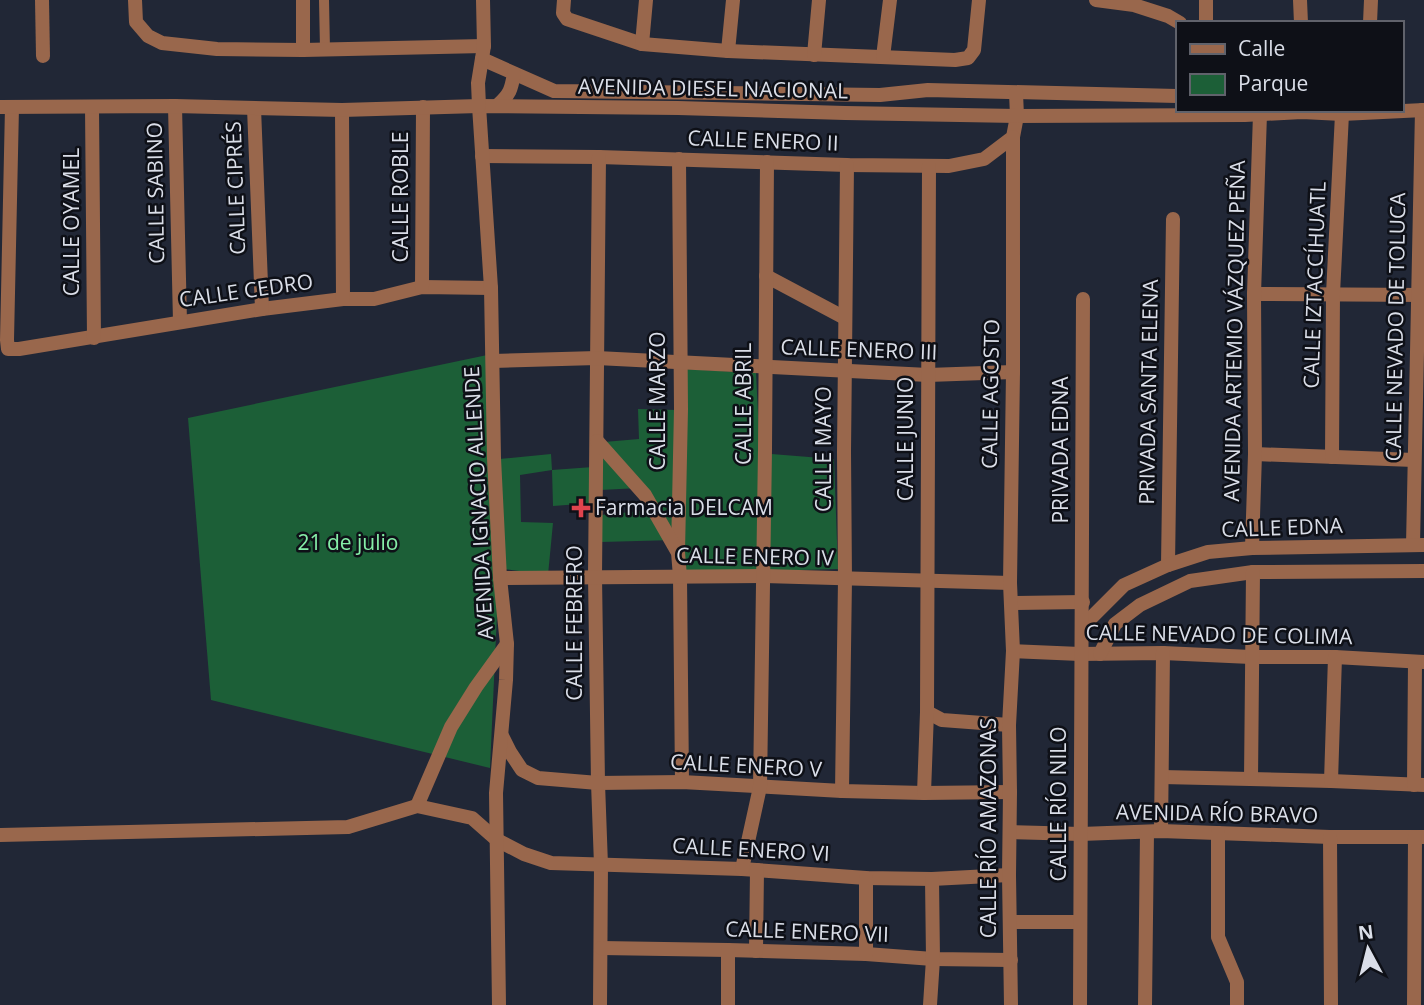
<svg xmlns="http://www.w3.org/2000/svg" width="1424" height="1005" font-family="'Open Sans',sans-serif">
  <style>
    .green { fill: #1c5f37 }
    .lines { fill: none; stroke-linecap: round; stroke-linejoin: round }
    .pedestrian { stroke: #99674c; stroke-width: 10 }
    .minor { stroke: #99674c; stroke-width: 14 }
    .tertiary { stroke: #99674c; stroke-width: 14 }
    .health-dot { fill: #e0444e; stroke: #0e1017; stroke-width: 2.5 }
    .labels { text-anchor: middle; stroke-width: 5; stroke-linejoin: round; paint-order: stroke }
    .street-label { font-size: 21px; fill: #dadee8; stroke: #0e1017 }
    .poi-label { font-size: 21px; fill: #dadee8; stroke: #0e1017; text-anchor: start }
    .park-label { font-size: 21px; fill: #86efa8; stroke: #0e1017 }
  </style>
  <rect width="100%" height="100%" fill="#212736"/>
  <g class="green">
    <path d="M492 354 499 570 490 768 211 700 188 418Z"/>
    <path d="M685 369 756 373 760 453 834 459 838 569 684 573Z"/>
    <path d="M638 409 677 410 675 540 601 542V515L641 511 640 488 600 490 604 442 639 439Z"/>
    <path d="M551 454 552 470 593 467V503L553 506 552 470 520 475 521 522 553 523 548 575 504 569 499 459Z"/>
  </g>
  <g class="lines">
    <path class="pedestrian" d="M324 0 325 49"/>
    <g class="minor">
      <path d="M42 0 43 56"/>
      <path d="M135 0 136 22 148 36 162 43 217 49 303 50 484 46"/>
      <path d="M303 0V50"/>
      <path d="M564 0 563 13 567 19 642 44 728 51 955 60 968 58 974 50 979 0"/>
      <path d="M1096 0 1134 5 1168 16 1180 23"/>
      <path d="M1206 0V23"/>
      <path d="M1300 0 1301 23"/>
      <path d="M1370 23 1371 0"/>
      <path d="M642 44 646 0"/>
      <path d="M728 51 733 0"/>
      <path d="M814 55 819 0"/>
      <path d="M883 57 890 0"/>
      <path d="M482 59 554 91 880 95 928 90 1177 96"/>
      <path d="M498 105C510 94 511 90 514 74"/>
      <path d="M175 106 180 322"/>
      <path d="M12 107 7 340 8 349H19L262 309 343 299H374L422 287 491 288"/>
      <path d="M92 107 94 338"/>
      <path d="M254 108 262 309"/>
      <path d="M342 110 343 299"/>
      <path d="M482 156 599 157 847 165 949 166 984 159 1013 137 1017 116 1016 93"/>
      <path d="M599 157 595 576 598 783 601 865 600 1005"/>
      <path d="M679 159 681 409 678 552 680 577 682 782"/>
      <path d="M766 276 845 318"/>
      <path d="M422 287 423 107"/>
      <path d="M1254 294 1424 295"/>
      <path d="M493 361 597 358 928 375 1013 372"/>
      <path d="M597 441 645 495 677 551"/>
      <path d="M1255 454 1414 460"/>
      <path d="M1332 457 1333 294 1342 114"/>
      <path d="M1413 545 1422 110"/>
      <path d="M1252 548 1255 454 1254 294 1260 114 1264 110"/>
      <path d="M1168 565 1173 219"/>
      <path d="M500 578 764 576 1010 583"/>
      <path d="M1011 603 1083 602"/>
      <path d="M1082 627 1124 585 1168 565 1208 552 1252 548 1424 545"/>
      <path d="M1013 651 1080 654 1163 653 1251 657H1335L1424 662"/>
      <path d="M1100 654 1115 624 1140 605 1190 581 1253 572 1424 571"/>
      <path d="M927 712 942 720 1009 725"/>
      <path d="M502 736 510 752 522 770 538 778 598 783 682 782 842 791 924 793 1010 792"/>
      <path d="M1162 777 1331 781 1424 785"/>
      <path d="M1251 779 1253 572"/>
      <path d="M1331 781 1335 657"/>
      <path d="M1414 785 1415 662"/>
      <path d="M842 791 845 579 844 452 847 165"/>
      <path d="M924 793 927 712 929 166"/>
      <path d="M417 806 451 727 476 687 507 644"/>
      <path d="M1161 831 1163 653"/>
      <path d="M1010 832 1081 834 1161 831 1330 837H1424"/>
      <path d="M1218 833V937L1237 982V1005"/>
      <path d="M0 835 348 827 417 806 472 818 497 840 524 854 551 863 742 869 866 878 932 879 1009 875"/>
      <path d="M1330 837 1331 1005"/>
      <path d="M742 869 760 787 765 450 767 162"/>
      <path d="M1010 922H1080"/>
      <path d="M601 948 728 950 866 954 933 959 1011 960"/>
      <path d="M728 950V1005"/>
      <path d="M756 951 757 870"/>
      <path d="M866 954V878"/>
      <path d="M499 1005 496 793 506 680 507 644 500 578 494 458 491 288 479 106 678 108 845 113 1017 116 1245 115 1302 112 1342 114 1424 110"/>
      <path d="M930 1005 933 959 932 879"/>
      <path d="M1011 1005 1009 875 1010 792 1009 725 1013 651 1010 583 1013 372V137"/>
      <path d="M1080 1005 1083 299"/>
      <path d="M1145 1005 1147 832"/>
      <path d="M1414 1005 1415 837"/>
    </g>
    <path class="tertiary" d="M0 107 175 106 342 110 479 106 478 83 484 46 483 0"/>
  </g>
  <path class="health-dot" d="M577.5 497.5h7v7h7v7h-7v7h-7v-7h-7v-7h7z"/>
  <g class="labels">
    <g class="street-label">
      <text transform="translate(713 89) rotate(1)" y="7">AVENIDA DIESEL NACIONAL</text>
      <text transform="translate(763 141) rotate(2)" y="7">CALLE ENERO II</text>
      <text transform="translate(236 188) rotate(-92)" y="7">CALLE CIPRÉS</text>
      <text transform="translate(156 193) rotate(-91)" y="7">CALLE SABINO</text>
      <text transform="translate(401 197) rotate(-90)" y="7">CALLE ROBLE</text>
      <text transform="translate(72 222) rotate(-90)" y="7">CALLE OYAMEL</text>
      <text transform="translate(1315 285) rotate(-88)" y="7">CALLE IZTACCÍHUATL</text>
      <text transform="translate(246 291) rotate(-8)" y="7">CALLE CEDRO</text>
      <text transform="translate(1396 327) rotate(-89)" y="7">CALLE NEVADO DE TOLUCA</text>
      <text transform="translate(1235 331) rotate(-89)" y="7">AVENIDA ARTEMIO VÁZQUEZ PEÑA</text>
      <text transform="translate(859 350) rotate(2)" y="7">CALLE ENERO III</text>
      <text transform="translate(1149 392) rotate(-89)" y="7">PRIVADA SANTA ELENA</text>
      <text transform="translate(991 394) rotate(-89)" y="7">CALLE AGOSTO</text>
      <text transform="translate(658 401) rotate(-90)" y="7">CALLE MARZO</text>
      <text transform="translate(744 404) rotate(-90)" y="7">CALLE ABRIL</text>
      <text transform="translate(906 439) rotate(-90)" y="7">CALLE JUNIO</text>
      <text transform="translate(824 449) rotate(-90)" y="7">CALLE MAYO</text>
      <text transform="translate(1061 450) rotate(-90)" y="7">PRIVADA EDNA</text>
      <text transform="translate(479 503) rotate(-93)" y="7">AVENIDA IGNACIO ALLENDE</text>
      <text transform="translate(1282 528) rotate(-2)" y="7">CALLE EDNA</text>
      <text transform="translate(755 557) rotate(1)" y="7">CALLE ENERO IV</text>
      <text transform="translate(575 623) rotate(-90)" y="7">CALLE FEBRERO</text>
      <text transform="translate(1219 635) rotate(1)" y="7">CALLE NEVADO DE COLIMA</text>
      <text transform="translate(746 766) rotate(3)" y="7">CALLE ENERO V</text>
      <text transform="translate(1059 804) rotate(-90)" y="7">CALLE RÍO NILO</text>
      <text transform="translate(1217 814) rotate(1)" y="7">AVENIDA RÍO BRAVO</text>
      <text transform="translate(989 828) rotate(-90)" y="7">CALLE RÍO AMAZONAS</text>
      <text transform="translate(751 850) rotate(3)" y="7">CALLE ENERO VI</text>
      <text transform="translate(807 932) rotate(2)" y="7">CALLE ENERO VII</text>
    </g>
    <g class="poi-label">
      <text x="595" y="515">Farmacia DELCAM</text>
    </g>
    <g class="park-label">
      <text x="348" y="550">21 de julio</text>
    </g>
  </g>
  <rect x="1176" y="21" width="228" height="91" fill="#0e1017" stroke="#60626b" stroke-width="2"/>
  <rect x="1190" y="44" width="35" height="10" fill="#99674c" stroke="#60626b" stroke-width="2"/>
  <text x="1238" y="56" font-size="21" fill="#dadee8">Calle</text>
  <rect x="1190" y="74" width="35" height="21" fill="#1c5f37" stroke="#60626b" stroke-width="2"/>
  <text x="1238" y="91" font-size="21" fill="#dadee8">Parque</text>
  <g transform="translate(1368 949) rotate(353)" stroke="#0e1017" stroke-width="5" paint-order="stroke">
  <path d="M0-5L12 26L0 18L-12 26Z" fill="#dadee8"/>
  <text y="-10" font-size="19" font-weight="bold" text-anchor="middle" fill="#dadee8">N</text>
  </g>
</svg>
